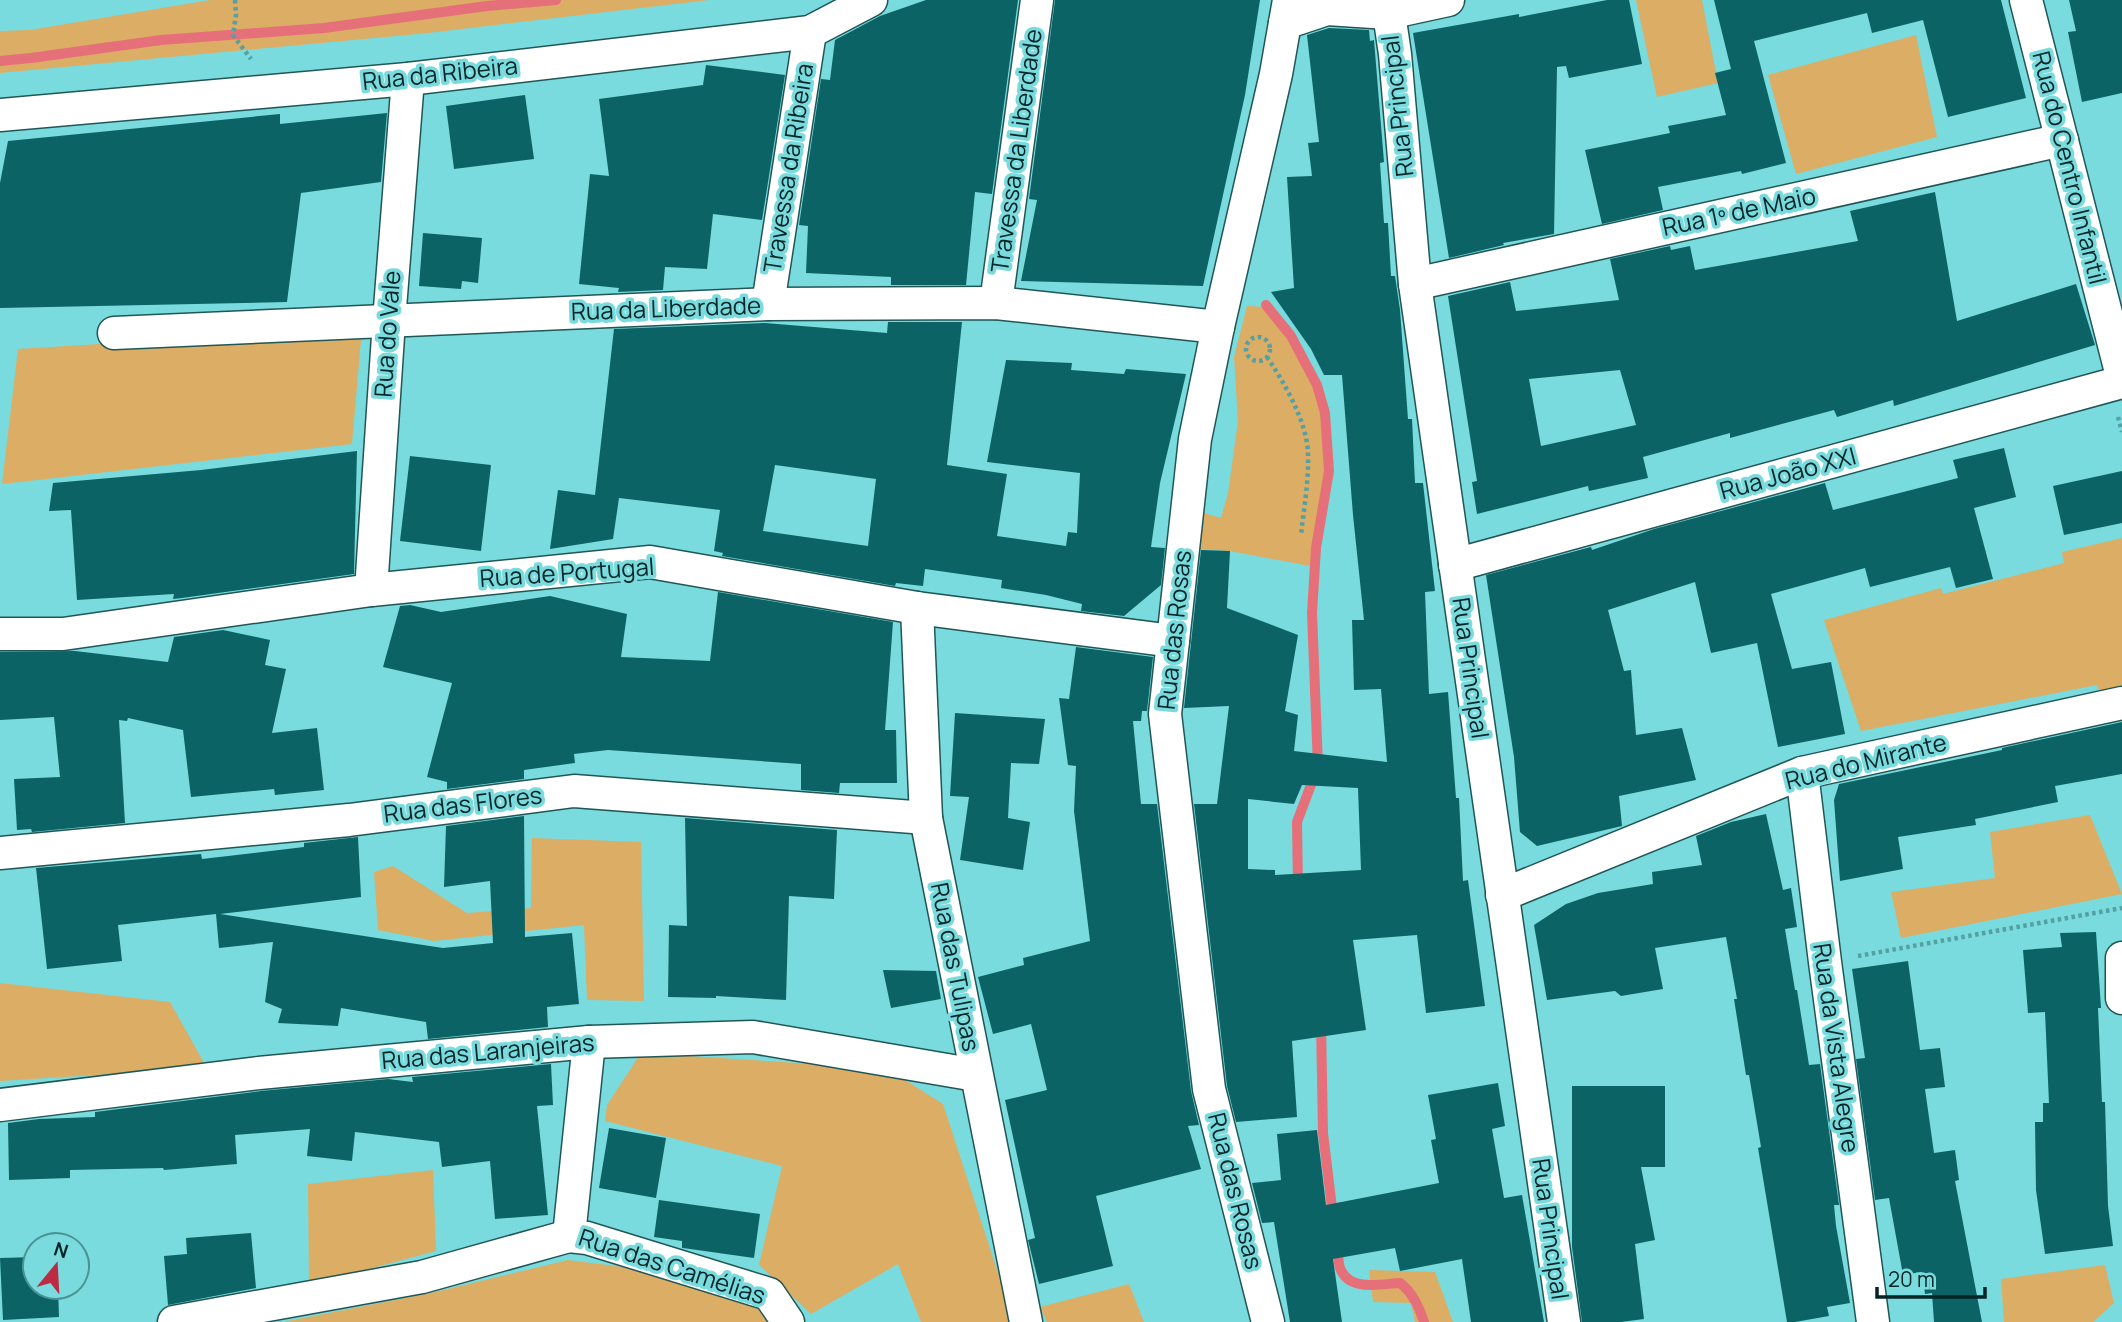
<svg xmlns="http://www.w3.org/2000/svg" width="2122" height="1322" font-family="Manrope,sans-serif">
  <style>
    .green { fill: #dcad64 }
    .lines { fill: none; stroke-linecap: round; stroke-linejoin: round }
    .stream { stroke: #e6707a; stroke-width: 10 }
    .building { fill: #0c6365; fill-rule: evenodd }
    .minor-casing { stroke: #215657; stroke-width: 35 }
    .path { stroke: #54a0a2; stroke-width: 4.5; stroke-dasharray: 3.5 3.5; stroke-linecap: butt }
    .minor { stroke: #fff; stroke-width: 32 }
    .labels { text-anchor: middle; stroke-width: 7; stroke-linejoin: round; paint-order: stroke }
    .street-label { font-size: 24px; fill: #052526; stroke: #79dbdd }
  </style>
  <rect width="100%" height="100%" fill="#79dbdd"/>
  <g class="green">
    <path d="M210 0H709L428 33 0 73V31L30 30Z"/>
    <path d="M1636 0H1702L1718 83 1657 97Z"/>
    <path d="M1916 35 1937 137 1796 174 1768 75Z"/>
    <path d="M1247 306 1268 307C1309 358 1331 403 1329 471 1327 503 1317 535 1315 567L1230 551 1193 549 1204 513 1221 518 1228 493 1238 421 1234 357Z"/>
    <path d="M362 328 352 444 2 484 18 349Z"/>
    <path d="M2122 538V694L2102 700 2097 685 1861 731 1824 620 1941 588 1943 594 2064 563 2062 552Z"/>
    <path d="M2090 815 2122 894 1901 938 1891 892 1995 878 1990 832Z"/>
    <path d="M532 838 641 842 644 1001 587 1000 584 925 434 941 378 930 374 872 393 866 467 913 531 908Z"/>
    <path d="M0 983 170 1002 207 1068 0 1081Z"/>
    <path d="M641 1053 877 1068 899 1076 943 1104 1014 1322H921L898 1264 811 1314 759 1265 782 1166 605 1121 607 1105Z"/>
    <path d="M433 1170 436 1251 309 1285 308 1184Z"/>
    <path d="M568 1260 647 1270 766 1308 774 1322H283L431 1293Z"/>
    <path d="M2105 1265 2114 1303 2093 1322H2004L2001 1279Z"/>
    <path d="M1369 1270 1435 1272 1453 1322H1415L1411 1303 1373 1302Z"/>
    <path d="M1129 1284 1144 1322H1047L1040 1307Z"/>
  </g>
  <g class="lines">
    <g class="stream">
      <path d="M0 61 31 58 161 40 324 28 487 6 556 0"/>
      <path d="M1266 305 1291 336 1317 385 1325 413 1329 471 1316 548 1312 613 1318 766 1297 822 1298 887"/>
      <path d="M1321 1023 1323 1133 1333 1216"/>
      <path d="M1337 1246C1338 1253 1338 1262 1340 1268 1349 1292 1380 1284 1400 1283 1413 1293 1419 1307 1424 1322"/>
    </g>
  </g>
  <g class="building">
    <path d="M926 0H1018L992 194 975 192 966 285H891V277L806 273 808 226 799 225 821 79 830 80 835 40 880 16Z"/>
    <path d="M1055 0H1260L1245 95 1203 286 1021 281 1037 200 1029 199Z"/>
    <path d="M1607 0H1629L1642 64 1569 78 1566 66 1557 67 1554 234 1503 243 1504 245 1449 258 1413 33 1519 14V17Z"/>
    <path d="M1714 0H2001L2026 98 1948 117 1923 20 1872 33 1867 13 1754 41 1786 163 1742 174 1741 171 1658 187 1663 210 1602 224 1585 150 1670 133 1668 126 1726 115 1715 73 1731 69Z"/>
    <path d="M2069 0H2122V93L2082 102 2068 32 2076 31Z"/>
    <path d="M1329 28 1369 30 1370 41 1374 40 1384 162 1380 163 1384 223H1388L1391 276H1395L1400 310 1408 419H1412L1415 483H1423L1435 591 1425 592 1429 694 1448 692 1456 798H1459L1463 881 1468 880 1485 1006 1426 1013 1417 935 1353 940 1366 1030 1292 1041 1297 1117 1236 1122 1227 1086 1194 804H1217L1229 706 1184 708 1201 550 1230 551 1227 608 1298 635 1285 711 1298 715 1294 751 1387 762 1381 689 1354 690 1352 620H1364L1353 515 1342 375H1324L1311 349 1271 292 1294 288 1287 177 1312 176 1308 143 1319 142 1307 35ZM1302 785 1358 788 1361 870 1275 875V870L1248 869V799L1294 804Z"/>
    <path d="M706 65 785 75 762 220 713 214 707 269 665 267 663 290 618 292 619 288 579 284 590 174 609 176 599 99 703 85Z"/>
    <path d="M525 95 534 159 454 169 446 106Z"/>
    <path d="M387 113 381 182 301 193 287 302 0 308V183L8 141 280 114V124Z"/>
    <path d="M1935 192 1957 321 2076 284 2095 345 1894 406 1893 400 1837 417 1834 410 1730 438V433L1643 457 1648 478 1589 491 1588 486 1477 514 1472 482 1477 481 1448 296 1510 282 1516 311 1619 300 1610 259 1670 246 1671 250 1690 246 1695 270 1858 241 1850 211ZM1620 370 1636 425 1541 446 1529 379Z"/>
    <path d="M423 233 482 238 478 283 462 281 461 289 419 286Z"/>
    <path d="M888 322H962L947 465 1007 474 997 536 1066 546 1068 532 1077 533 1080 473 987 462 1006 360 1072 363 1071 370 1124 374 1126 369 1186 374 1160 483 1151 547 1165 548 1161 585 1124 616 1081 611 1082 604 1046 595 1001 588 1002 580 925 569 923 586 896 583 895 586 722 556 723 553 714 551 720 510 619 498 613 539 550 549 558 490 595 495 614 329 765 323 887 333ZM775 465 876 479 868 546 763 531Z"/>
    <path d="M2004 448 2016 497 1974 508 1993 579 1956 588 1950 567 1870 587 1865 568 1771 594 1792 669 1831 662 1845 734 1778 747 1757 643 1711 653 1695 582 1608 610 1624 671 1631 670 1636 735 1682 728 1696 780 1619 796 1622 826 1537 846 1520 832 1514 757 1486 575 1591 547 1592 550 1654 529 1825 483 1833 510 1958 478 1953 460Z"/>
    <path d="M357 451 354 574 182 598 173 599 174 594 77 600 71 510 49 511 53 483 201 470Z"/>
    <path d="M410 456 491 465 481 551 400 541Z"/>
    <path d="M2122 471V523L2064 535 2053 486Z"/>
    <path d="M718 592 893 622 885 730H896L897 783H840L839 793 801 790V764L608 750 574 754 575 763 524 770V779L447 789V782L427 777 452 683 383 667 400 606 410 605 441 612 550 596 627 614 621 657 710 661Z"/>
    <path d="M223 630 270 640 265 665 286 669 272 733 317 728 324 790 275 795 274 789 191 797 183 730 128 718 127 721 119 720 125 823 32 832 31 829 17 830 14 779 60 777 54 717 0 720V652L75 651 168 662 174 637Z"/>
    <path d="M1076 647 1153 657 1147 711H1142L1141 721H1133L1141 804H1157L1191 1091 1199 1125 1188 1126 1201 1169 1096 1196 1113 1266 1039 1284 1028 1240 1035 1238 1005 1100 1047 1090 1031 1024 993 1034 978 977 1024 965 1023 958 1090 941 1074 811 1076 766 1068 765 1059 698 1069 699Z"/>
    <path d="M955 713 1045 719 1039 764 1011 763 1008 818 1030 822 1023 870 960 860 969 797 950 796Z"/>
    <path d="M2122 722V774L2055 786 2058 802 1975 819 1976 825 1898 837 1903 869 1840 881 1834 800 1839 784 2002 750V748Z"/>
    <path d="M1766 814 1783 890 1791 888 1797 927 1785 929 1795 990H1797L1809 1065 1820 1064 1839 1205H1834L1836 1226 1850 1303 1827 1307 1829 1316 1795 1322H1787L1758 1148 1761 1147 1749 1075H1746L1734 999H1737L1726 937 1655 948 1663 989 1621 996 1615 991 1547 1000 1534 925 1566 904 1598 893 1653 884 1652 872 1702 865 1696 836 1731 822Z"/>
    <path d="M524 816 525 937 572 933 579 1004 547 1007 548 1027 428 1039 426 1022 341 1008 338 1026 278 1023 282 1009 265 1002 273 942 219 948 216 914 118 925 122 961 47 969 36 868 201 854 202 859 304 847V843L358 837 361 897 220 914 443 948 493 943 490 881 444 887 446 826Z"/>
    <path d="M685 818 837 830 834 899 789 896 786 1000 716 996V998L668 997 669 925 687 926Z"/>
    <path d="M2096 932 2101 1008H2098L2102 1102H2105L2108 1206 2113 1246 2045 1254 2036 1190 2035 1122H2043V1103H2049L2045 1012 2028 1013 2023 950 2062 947 2060 933Z"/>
    <path d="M1908 961 1920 1050 1940 1048 1945 1087 1925 1089 1934 1153 1955 1150 1959 1180 1955 1181 1982 1322H1934L1932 1293 1925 1294 1922 1272 1903 1275 1889 1198 1875 1200 1856 1059 1865 1058 1852 969Z"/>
    <path d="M883 970 936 971 941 999 891 1008Z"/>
    <path d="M551 1064 553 1105 537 1106 548 1215 495 1219 490 1161 442 1167 439 1142 355 1132 352 1161 307 1156 310 1129 235 1135 237 1164 164 1170 163 1168 70 1170V1178L9 1180 8 1123 39 1119 95 1117V1112L261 1091 388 1079 413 1082 412 1077Z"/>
    <path d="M1498 1083 1505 1126 1492 1129 1504 1198 1522 1195 1544 1322H1471L1462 1259 1400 1271 1395 1248 1333 1259 1342 1322H1290L1274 1222 1262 1223 1252 1183 1281 1180 1277 1134 1317 1130 1326 1205 1439 1183 1431 1140 1436 1139 1428 1095Z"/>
    <path d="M1572 1086H1665V1167H1641L1655 1240 1635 1244 1644 1319 1621 1322H1582L1572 1247Z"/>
    <path d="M609 1128 666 1138 656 1198 599 1188Z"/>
    <path d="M659 1200 760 1214 754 1258 683 1248H682V1241L654 1237Z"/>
    <path d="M251 1233 256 1288 168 1305 164 1256 187 1254 186 1238Z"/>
    <path d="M35 1257V1287H58L59 1317 3 1320 0 1258Z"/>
  </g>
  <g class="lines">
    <g class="minor-casing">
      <g id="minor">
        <path d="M1387 0 1395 54 1415 284 1564 1322"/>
        <path d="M2026 0 2122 376"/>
        <path d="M1285 23 1327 9 1388 13 1448 0"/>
        <path d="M0 115 408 79 810 32 871 0"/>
        <path d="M1415 284 2062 140"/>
        <path d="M996 303 1037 0"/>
        <path d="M768 304 810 32"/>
        <path d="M114 333 768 304 996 303 1218 327"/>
        <path d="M1455 565 2122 382"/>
        <path d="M371 590 389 321 408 79"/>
        <path d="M917 608 926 818 1026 1322"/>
        <path d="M0 634H63L371 590 650 562 917 608 1173 641"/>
        <path d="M1802 773 1825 962 1873 1322"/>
        <path d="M0 853 349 820 574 791 926 818"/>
        <path d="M1502 895 1802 773 2122 703"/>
        <path d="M2122 958V998"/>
        <path d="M589 1042 569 1236 587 1238 769 1294 788 1322"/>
        <path d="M0 1105 259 1073 589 1042 753 1037 976 1075"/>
        <path d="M174 1322 422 1277 569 1236"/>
        <path d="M1268 1322 1209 1089 1165 714 1195 439 1218 327 1276 74 1289 0"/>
      </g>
    </g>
    <g class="path">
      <path d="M235 0 236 15 233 35 251 59"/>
      <circle cx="1258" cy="349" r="12"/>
      <path d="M1267 357C1284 382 1307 422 1308 453 1309 480 1304 508 1301 535"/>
      <path d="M2118 417 2122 432"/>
      <path d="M1858 956 2122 908"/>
    </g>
    <use href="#minor" class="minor"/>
  </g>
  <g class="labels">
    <g class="street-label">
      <text transform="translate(440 74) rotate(-6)" y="8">Rua da Ribeira</text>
      <text transform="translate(1398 106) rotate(-96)" y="8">Rua Principal</text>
      <text transform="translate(1017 151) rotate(-82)" y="8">Travessa da Liberdade</text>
      <text transform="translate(789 168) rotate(-81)" y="8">Travessa da Ribeira</text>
      <text transform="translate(2069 168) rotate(76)" y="8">Rua do Centro Infantil</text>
      <text transform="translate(1739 212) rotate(-12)" y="8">Rua 1º de Maio</text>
      <text transform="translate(666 309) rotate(-2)" y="8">Rua da Liberdade</text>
      <text transform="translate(388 334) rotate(-86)" y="8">Rua do Vale</text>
      <text transform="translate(1788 474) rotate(-15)" y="8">Rua João XXI</text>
      <text transform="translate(567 573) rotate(-4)" y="8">Rua de Portugal</text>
      <text transform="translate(1175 630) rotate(-84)" y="8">Rua das Rosas</text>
      <text transform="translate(1470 668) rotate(82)" y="8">Rua Principal</text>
      <text transform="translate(1866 762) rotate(-14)" y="8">Rua do Mirante</text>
      <text transform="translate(463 805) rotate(-7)" y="8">Rua das Flores</text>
      <text transform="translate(955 967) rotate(79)" y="8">Rua das Tulipas</text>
      <text transform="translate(1836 1048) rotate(82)" y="8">Rua da Vista Alegre</text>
      <text transform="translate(488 1052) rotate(-5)" y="8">Rua das Laranjeiras</text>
      <text transform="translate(1235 1191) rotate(76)" y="8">Rua das Rosas</text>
      <text transform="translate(1550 1229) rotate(82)" y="8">Rua Principal</text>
      <text transform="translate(672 1267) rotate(18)" y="8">Rua das Camélias</text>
    </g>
  </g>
  <g transform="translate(56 1266) rotate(18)"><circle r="33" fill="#79dbdd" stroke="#4b9294" stroke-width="2"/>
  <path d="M0-5L12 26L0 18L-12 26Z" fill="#bc2b44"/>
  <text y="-10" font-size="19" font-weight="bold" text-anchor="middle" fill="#052526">N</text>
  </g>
  <path d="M1877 1287v10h108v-10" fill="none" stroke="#052526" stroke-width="3.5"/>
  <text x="1888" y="1287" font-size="21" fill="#052526" stroke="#79dbdd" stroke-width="5" paint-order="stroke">20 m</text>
</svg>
